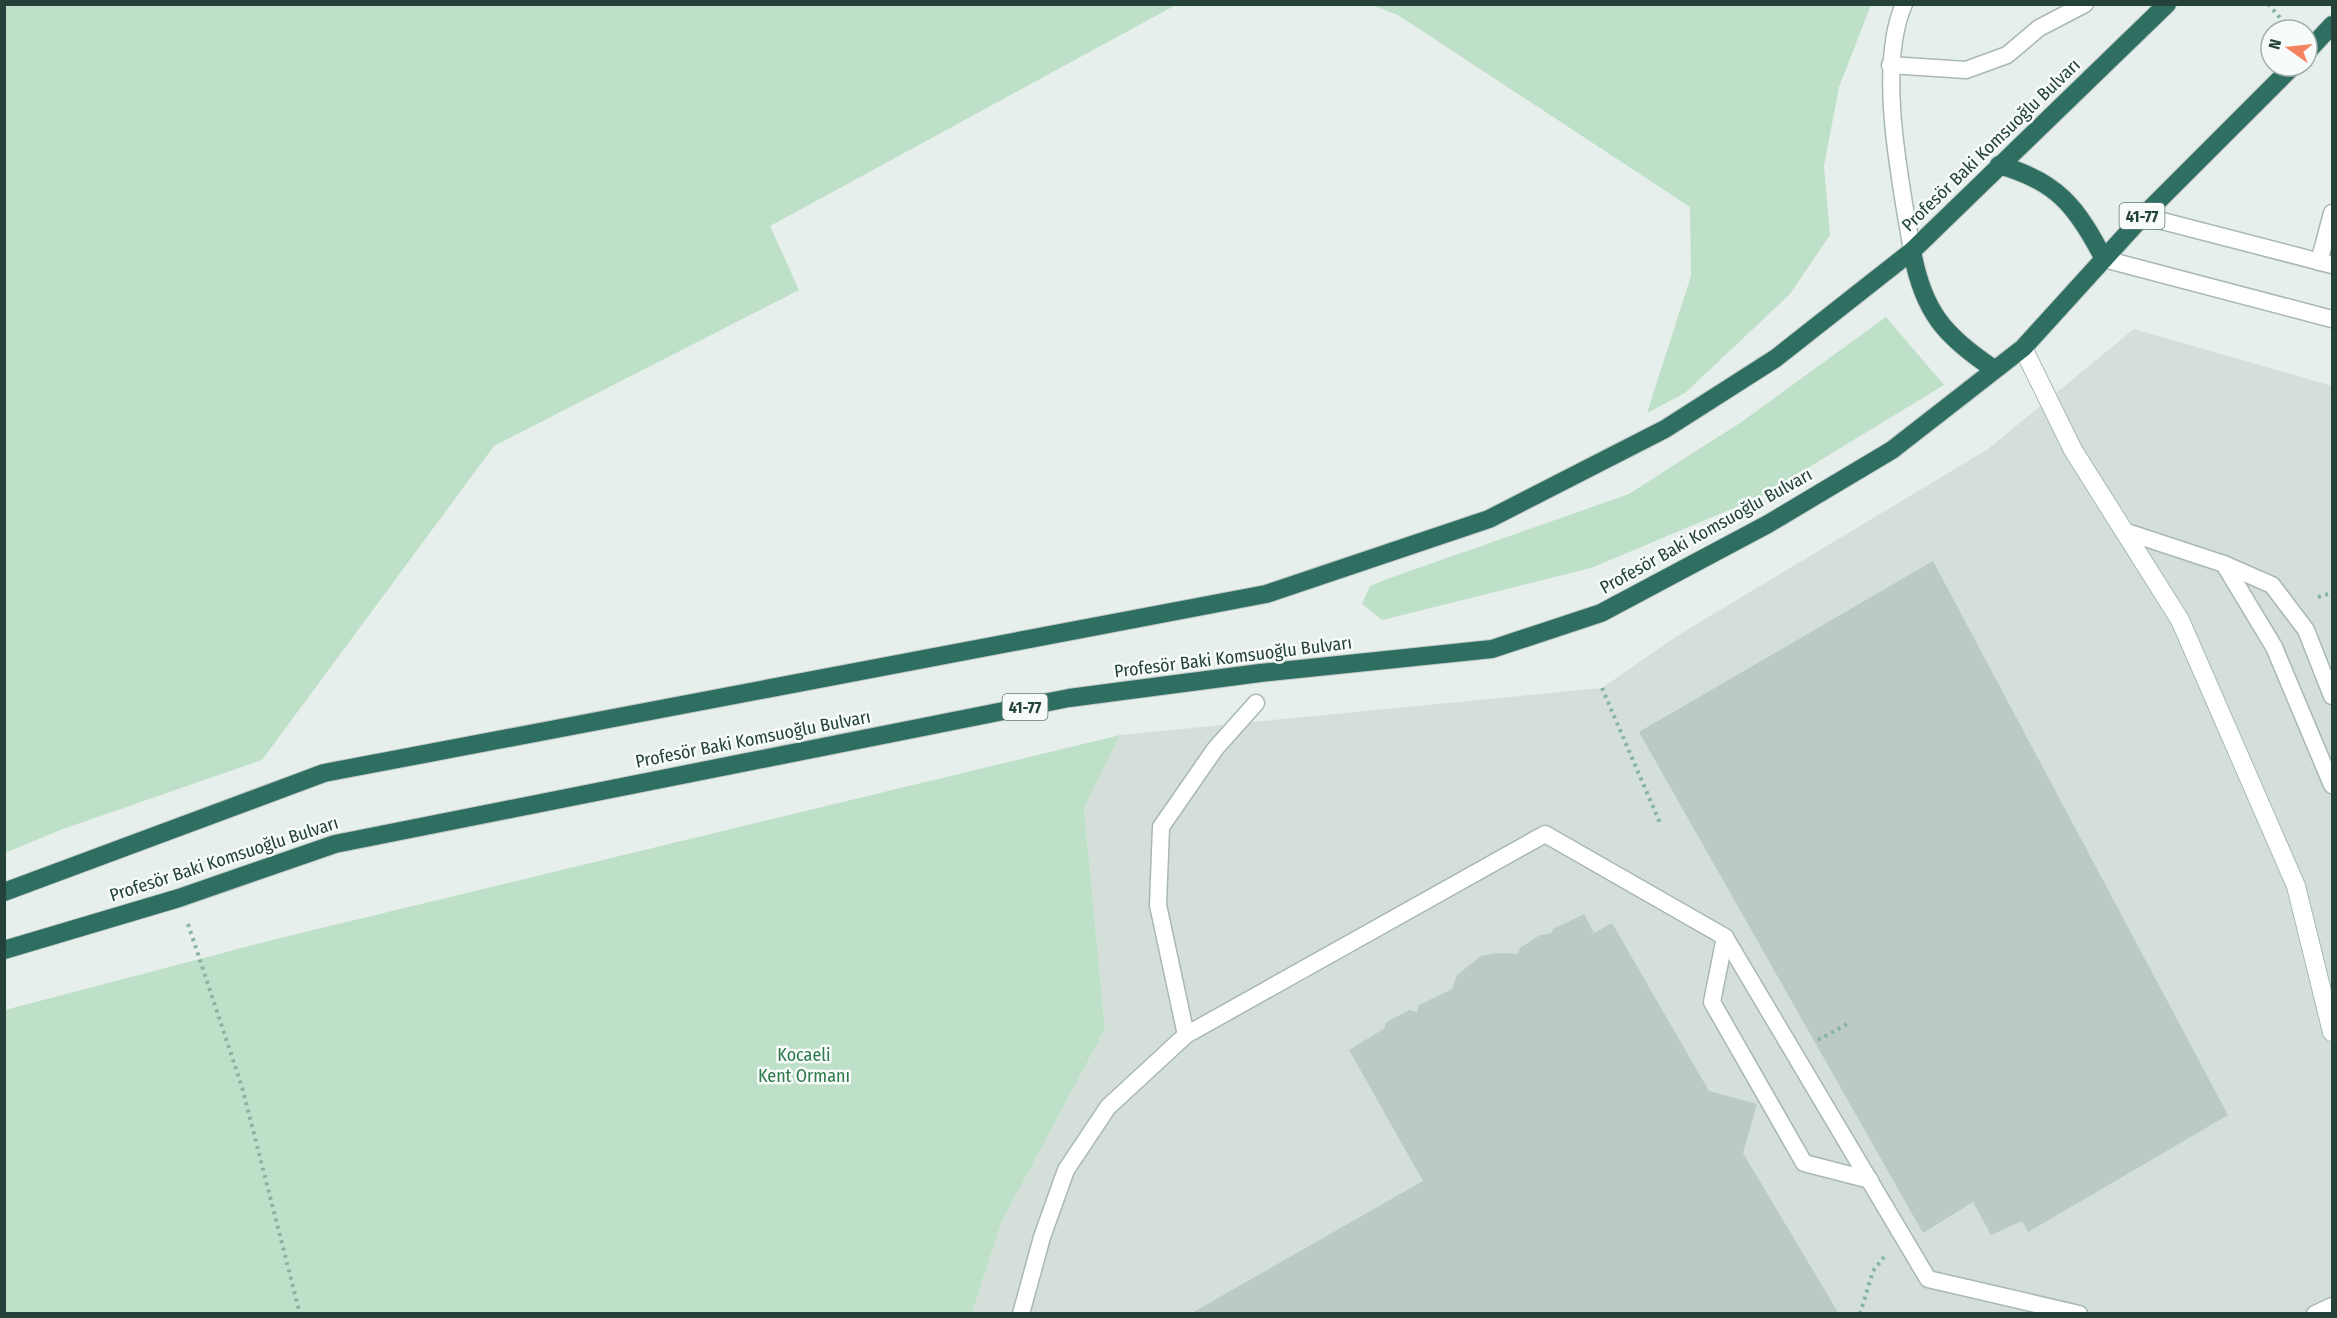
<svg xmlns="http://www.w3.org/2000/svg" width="2337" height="1318" font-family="'Fira Sans Condensed',sans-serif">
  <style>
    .built { fill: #d4dfda }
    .green { fill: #bfe0c8 }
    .building { fill: #bbcac4 }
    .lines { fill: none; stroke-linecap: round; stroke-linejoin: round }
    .lane-casing { stroke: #a8b8b2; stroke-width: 19 }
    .secondary-casing { stroke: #a4bbb3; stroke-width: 20 }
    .highway-casing { stroke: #c2cac8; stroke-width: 20 }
    .path { stroke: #86b3a5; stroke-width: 4; stroke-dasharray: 3 4.5; stroke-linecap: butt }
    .lane { stroke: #fff; stroke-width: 16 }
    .secondary { stroke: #fff; stroke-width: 18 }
    .highway { stroke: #2f6f62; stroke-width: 18 }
    .labels { text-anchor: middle; stroke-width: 5; stroke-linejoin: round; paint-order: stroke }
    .shield { fill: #f7fbf9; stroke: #637a73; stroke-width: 1.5 }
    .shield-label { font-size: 16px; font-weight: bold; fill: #24423a }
    .street-label { font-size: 18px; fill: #24423a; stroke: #f7fbf9 }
    .park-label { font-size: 18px; fill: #2d7a4b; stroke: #f7fbf9 }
  </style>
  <rect width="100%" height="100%" fill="#e6efeb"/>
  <path class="built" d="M2134 329 2332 386V1313L972 1314 1002 1221 1105 1029 1084 808 1120 735 1602 688 1677 636 1988 449Z"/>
  <g class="green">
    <path d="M5 4H1176V5L770 226 799 290 494 446 262 760 63 829 5 853Z"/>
    <path d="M1371 5H1871L1839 87 1824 166 1830 235 1790 294 1685 393 1647 413 1691 276 1690 207 1398 15Z"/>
    <path d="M1886 317 1944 385 1760 497 1591 568 1382 620 1362 604 1370 586 1387 579 1629 494 1743 421Z"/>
    <path d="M1120 735 1084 808 1105 1029 1002 1221 972 1313H5V1010L272 940Z"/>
  </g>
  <g class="building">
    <path d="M1933 561 2228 1115 2028 1232 2022 1221 1991 1235 1973 1202 1923 1233 1639 732Z"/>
    <path d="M1584 914 1594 933 1612 923 1709 1091 1757 1104 1743 1153 1839 1314H1190L1423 1181 1349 1050 1385 1028V1023L1409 1010 1417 1012 1419 1005 1452 989 1457 975 1481 956 1496 953 1518 954 1520 948 1540 935 1552 933 1553 929Z"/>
  </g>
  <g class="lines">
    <g class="lane-casing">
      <g id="lane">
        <path d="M1904 4C1876 68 1901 183 1912 251"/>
        <path d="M1890 65 1966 70 2007 55 2039 28 2085 4"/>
        <path d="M2143 216 2332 265"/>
        <path d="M2104 259 2332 319"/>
        <path d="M2319 262 2332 213"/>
        <path d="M2124 531 2224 564 2272 585 2306 630 2332 696"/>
        <path d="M2224 564 2274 647 2332 785"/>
        <path d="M1725 937 1712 1002 1804 1163 1870 1180"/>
        <path d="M1186 1035 1158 905 1161 827 1215 749 1256 703"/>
        <path d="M1021 1314 1042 1237 1066 1170 1108 1107 1186 1035 1545 834 1725 937 1928 1279 2079 1314"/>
        <path d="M2315 1314 2332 1306"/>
      </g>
    </g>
    <g class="secondary-casing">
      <path id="secondary" d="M2023 348 2073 450 2180 620 2296 886 2332 1032"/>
    </g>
    <g class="highway-casing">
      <g id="highway">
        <path d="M2307 52 2332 25"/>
        <path d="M1999 165C2057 181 2077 207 2104 259"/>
        <path d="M1912 251C1923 311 1944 336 1994 369"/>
        <path d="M4 892 324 773 1266 594 1489 519 1665 429 1776 358 1912 251 2167 4"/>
        <path d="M4 950 179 898 335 844 1069 698 1260 673 1492 649 1601 613 1768 524 1892 450 2023 348 2143 216 2293 66"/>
      </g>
    </g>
    <g class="path">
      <path d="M2268 4 2290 29"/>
      <path d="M2318 597 2332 593"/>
      <path d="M1602 688 1660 823"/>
      <path d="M188 924 242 1087 300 1314"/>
      <path d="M1818 1040 1849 1023"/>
      <path d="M1860 1314 1873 1271 1884 1257"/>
    </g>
    <use href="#lane" class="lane"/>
    <use href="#secondary" class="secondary"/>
    <use href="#highway" class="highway"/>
  </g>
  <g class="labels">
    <g class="shield">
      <rect x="2119.5" y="203" width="45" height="26" rx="4.5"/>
      <rect x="1002.5" y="694" width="45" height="26" rx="4.5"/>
    </g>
    <g class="shield-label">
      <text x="2142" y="222">41-77</text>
      <text x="1025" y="713">41-77</text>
    </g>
    <g class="street-label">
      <text transform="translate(1991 145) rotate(-44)" y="6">Profesör Baki Komsuoğlu Bulvarı</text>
      <text transform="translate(1706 531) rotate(-29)" y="6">Profesör Baki Komsuoğlu Bulvarı</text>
      <text transform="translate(1233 657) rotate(-7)" y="6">Profesör Baki Komsuoğlu Bulvarı</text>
      <text transform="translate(753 739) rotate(-11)" y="6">Profesör Baki Komsuoğlu Bulvarı</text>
      <text transform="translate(224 859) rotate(-18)" y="6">Profesör Baki Komsuoğlu Bulvarı</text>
    </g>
    <g class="park-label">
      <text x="804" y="1061">Kocaeli<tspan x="804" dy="21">Kent Ormanı</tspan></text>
    </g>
  </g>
  <rect width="2337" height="1318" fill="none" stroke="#24423a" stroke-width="12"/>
  <g transform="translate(2289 48) rotate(285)"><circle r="28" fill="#f7fbf9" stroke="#a3b1ad" stroke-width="1.5"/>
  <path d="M0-4.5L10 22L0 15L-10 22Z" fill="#f4845f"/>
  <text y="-9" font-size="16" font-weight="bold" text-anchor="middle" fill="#24423a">N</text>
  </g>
</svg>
